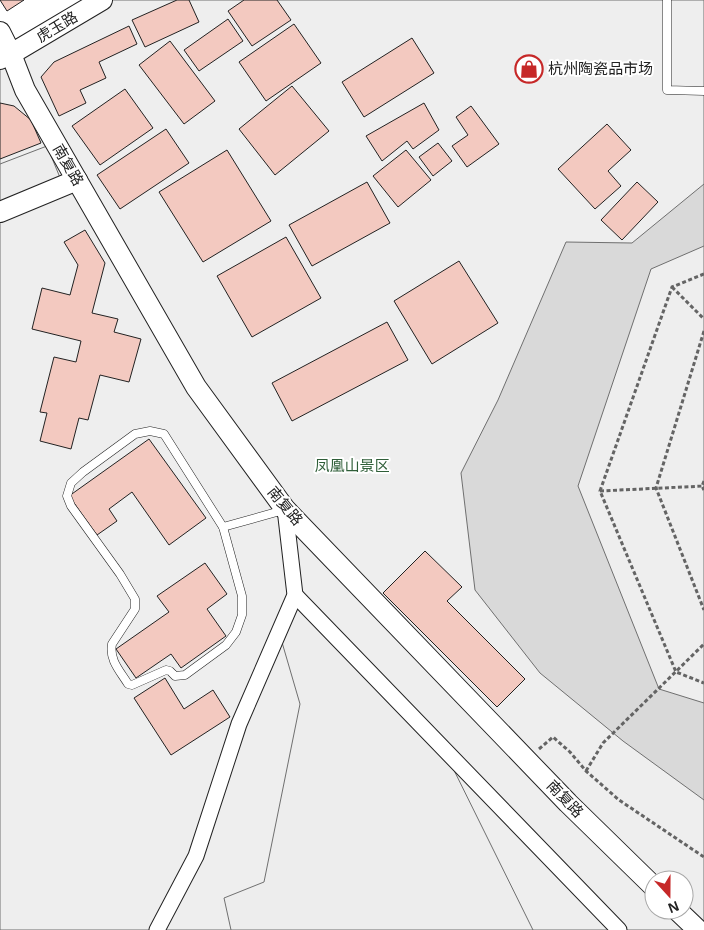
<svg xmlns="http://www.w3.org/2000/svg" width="704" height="930" font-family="Arial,'Noto Sans SC',sans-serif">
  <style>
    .green { fill: #eee; stroke: #6f6f6f; fill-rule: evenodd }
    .parking { fill: #ededed; stroke: #6f6f6f }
    .water { fill: #d9d9d9; stroke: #6f6f6f }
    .building { fill: #f3c9c0; stroke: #222 }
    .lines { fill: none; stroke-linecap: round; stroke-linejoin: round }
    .lane-casing { stroke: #222; stroke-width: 9 }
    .street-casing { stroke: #222; stroke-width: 17 }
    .secondary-casing { stroke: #222; stroke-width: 22 }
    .path { stroke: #646464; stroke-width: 3; stroke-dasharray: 4 2.5; stroke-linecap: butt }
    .lane { stroke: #fff; stroke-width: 8 }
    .street { stroke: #fff; stroke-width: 15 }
    .secondary { stroke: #fff; stroke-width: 20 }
    .labels { text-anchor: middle; stroke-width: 4; stroke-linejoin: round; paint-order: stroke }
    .street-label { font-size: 15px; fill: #222; stroke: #fff }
    .poi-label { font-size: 15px; fill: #222; stroke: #fff; text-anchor: start }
    .park-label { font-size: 15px; fill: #2f5e38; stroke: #fff }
  </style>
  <rect width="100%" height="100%" fill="#fff"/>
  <path class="green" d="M90 0H704V930H0V51ZM654 880H684V910H654Z"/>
  <g class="parking">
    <path d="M47 146 61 180 0 204V164Z"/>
    <path d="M295 595 443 748 533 930H231L224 898 264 882 300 704 279 632Z"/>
  </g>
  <path class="water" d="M704 184V246L651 269 578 486 659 689 704 703V800L623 741 540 673 475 590 461 473 498 400 566 242 632 243Z"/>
  <g class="building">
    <path d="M0 0H24L7 11Z"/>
    <path d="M177 0H189L199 22 145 47 132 20Z"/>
    <path d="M244 0H277L291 20 252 46 228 11Z"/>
    <path d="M228 19 243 41 199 71 184 50Z"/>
    <path d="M294 24 321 63 266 101 239 62Z"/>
    <path d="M129 26 137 44 99 62 106 78 80 90 86 103 59 116 41 77 54 62Z"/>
    <path d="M412 38 434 73 364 117 342 82Z"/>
    <path d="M170 41 215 101 184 124 139 65Z"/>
    <path d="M292 86 329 131 275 175 239 129Z"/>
    <path d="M125 89 153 128 100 165 72 126Z"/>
    <path d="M0 103 14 106 31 120 41 143 0 159Z"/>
    <path d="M424 103 439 130 413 149 407 141 382 161 366 136Z"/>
    <path d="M471 106 499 144 467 167 452 146 468 135 456 117Z"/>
    <path d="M607 124 631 150 608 171 621 186 595 209 558 169Z"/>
    <path d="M166 129 189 163 120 209 97 175Z"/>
    <path d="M438 143 452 161 433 176 419 157Z"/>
    <path d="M227 150 271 221 203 262 159 192Z"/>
    <path d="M406 150 431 180 398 207 373 176Z"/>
    <path d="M367 182 390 223 312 266 289 225Z"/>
    <path d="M637 182 658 202 622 240 601 220Z"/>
    <path d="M85 230 105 263 92 313 118 319 114 332 141 339 129 382 100 375 88 420 79 418 71 449 40 441 47 413 40 412 54 357 76 362 81 341 32 329 42 288 70 295 78 265 64 242Z"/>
    <path d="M286 237 321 298 252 337 217 276Z"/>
    <path d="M459 261 498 323 432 364 394 301Z"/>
    <path d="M387 322 408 360 292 421 272 383Z"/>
    <path d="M149 439 206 518 169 545 132 492 109 509 117 521 97 535 69 496Z"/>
    <path d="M425 551 462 587 447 601 525 679 497 707 383 593Z"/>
    <path d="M205 563 227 594 207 609 226 636 181 668 171 654 136 678 116 649 169 612 157 596Z"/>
    <path d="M165 678 184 709 213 690 230 717 171 755 134 698Z"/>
  </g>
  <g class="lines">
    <g class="lane-casing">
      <g id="lane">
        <path d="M667 0V90L704 91"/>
        <path d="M150 431 164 434 223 527 242 596V615L236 632 226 645 185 675 175 676 170 671 166 670 132 685 128 684C120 671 109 660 112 644L135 609V599L120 574 71 506 67 496 71 483 83 472 135 434Z"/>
        <path d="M223 527 284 510"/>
      </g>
    </g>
    <g class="street-casing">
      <g id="street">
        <path d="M295 595 619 930"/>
        <path d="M157 930 196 856 239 724 295 595 285 509"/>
      </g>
    </g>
    <g class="secondary-casing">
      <g id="secondary">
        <path d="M0 32 11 54 25 90 196 387 285 509 568 803 654 887"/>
        <path d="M0 59 11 54 102 0"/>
        <path d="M0 212 77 180"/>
        <path d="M677 910 698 930"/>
      </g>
    </g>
    <g class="path">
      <path d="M704 274 672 287 600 491 676 672 704 683"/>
      <path d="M672 287 704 319"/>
      <path d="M704 331 656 488 704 610"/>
      <path d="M704 481 702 486 704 490"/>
      <path d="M600 491 704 486"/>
      <path d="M539 749 553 737 570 752 586 771 619 800 704 857"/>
      <path d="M586 771 603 743 704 644"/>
    </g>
    <use href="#lane" class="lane"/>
    <use href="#street" class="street"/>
    <use href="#secondary" class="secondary"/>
  </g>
  <defs>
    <g id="shop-ring" transform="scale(1.4375)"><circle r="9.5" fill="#fff" stroke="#c62828" stroke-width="1.5"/><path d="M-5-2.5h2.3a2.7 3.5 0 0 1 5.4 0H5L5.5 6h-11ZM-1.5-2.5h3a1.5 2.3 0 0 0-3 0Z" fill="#c62828"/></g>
  </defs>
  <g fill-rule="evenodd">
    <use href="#shop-ring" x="529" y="69"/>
  </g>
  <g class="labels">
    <g class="street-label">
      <text transform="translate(57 27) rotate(-31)" y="5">虎玉路</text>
      <text transform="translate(68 165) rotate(60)" y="5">南复路</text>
      <text transform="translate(285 506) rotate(50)" y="5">南复路</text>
      <text transform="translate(565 799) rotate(46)" y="5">南复路</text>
    </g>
    <g class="poi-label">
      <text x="548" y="74">杭州陶瓷品市场</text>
    </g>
    <g class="park-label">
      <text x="352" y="471">凤凰山景区</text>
    </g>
  </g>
  <g transform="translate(669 895) rotate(159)"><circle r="24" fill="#ffffff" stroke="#a7a7a7"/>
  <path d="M0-4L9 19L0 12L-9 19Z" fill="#c62828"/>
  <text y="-8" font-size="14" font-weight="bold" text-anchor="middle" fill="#222222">N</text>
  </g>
</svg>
